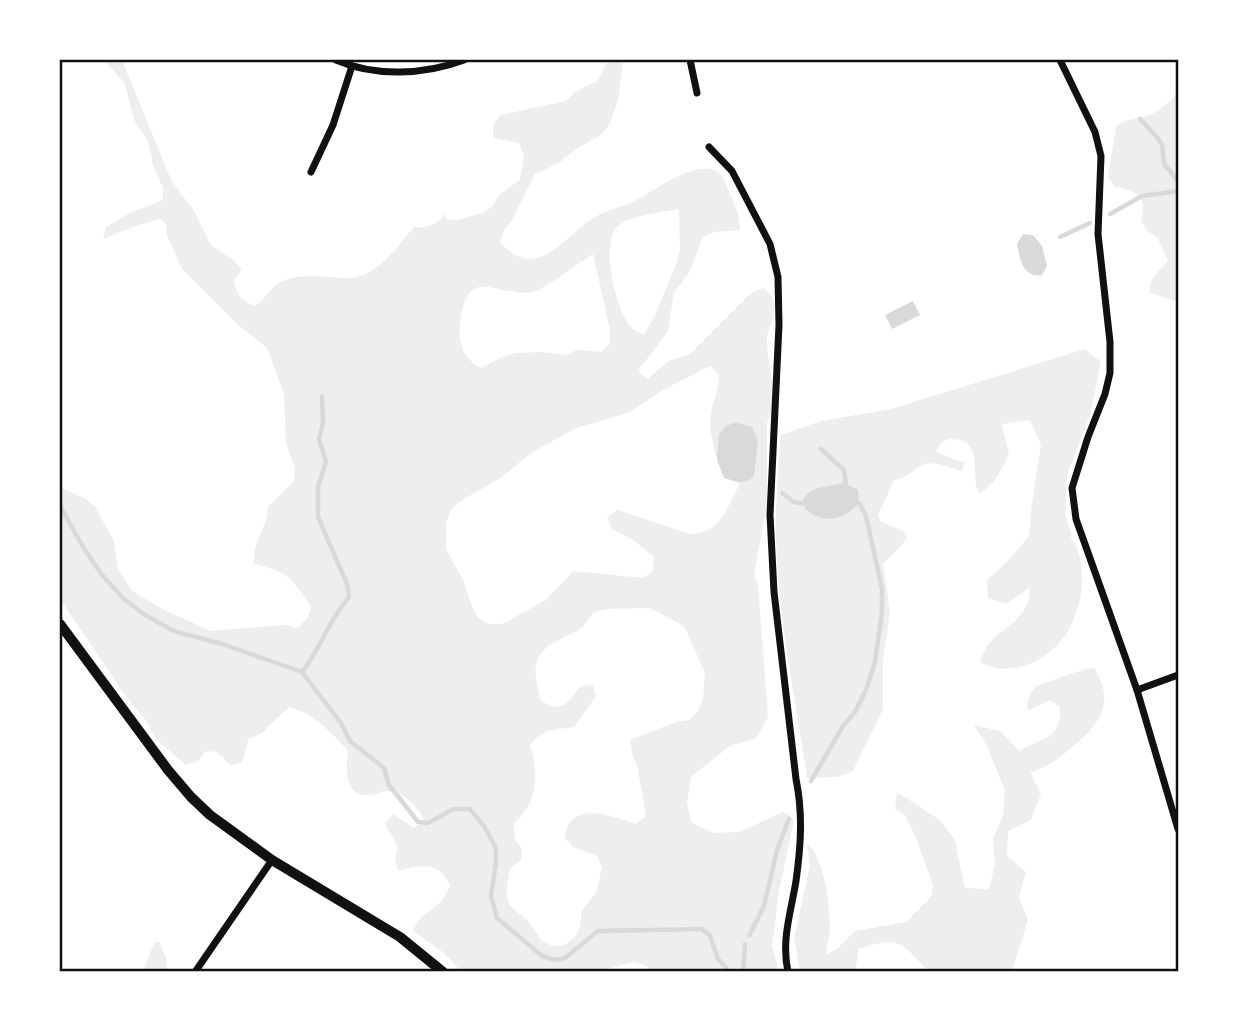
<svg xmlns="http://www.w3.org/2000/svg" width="1238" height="1031" font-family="'Fira Sans',sans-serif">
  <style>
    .green { fill: #eee; fill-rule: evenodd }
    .water { fill: #d9d9d9 }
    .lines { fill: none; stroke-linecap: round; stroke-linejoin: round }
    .stream { stroke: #d9d9d9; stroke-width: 4.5 }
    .minor { stroke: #111; stroke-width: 7 }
    .tertiary { stroke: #111; stroke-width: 10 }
    .neatline { fill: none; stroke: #111; stroke-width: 2.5 }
  </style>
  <rect width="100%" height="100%" fill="#fff"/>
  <g class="green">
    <path d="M99 60H122L171 180 194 211 211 245 233 260 242 269 234 280C236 295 242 300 255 306 266 299 272 285 283 281 302 273 323 277 342 278 375 281 395 249 414 227 429 228 436 225 446 213V219L458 220 482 213 493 206 499 195 520 180 524 155 519 143 493 138V125L501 115 566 101 575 92 597 81 609 60 623 63 618 101 609 125 601 135 579 147 559 163 535 174 512 220 504 230 500 242C538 287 568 230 599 215 610 209 623 207 634 201 653 192 702 154 721 175 724 178 726 186 728 190 734 203 740 215 740 230L715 232 703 237 689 273 674 293 668 331 638 371 648 379 667 362 690 354 752 292 764 288C770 294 773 297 775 306 776 317 768 327 767 337 766 366 781 396 767 423V504L754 575 758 584 768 717 756 739 731 745 691 777 687 802 691 822 713 833 739 832 783 812 794 819 779 892 772 946 779 971H651L647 966 634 962 599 971H461L444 953 413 931C423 907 441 913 450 885 437 860 422 865 398 871L395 859 398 847 385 824 393 814 414 828 424 820C418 806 404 792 387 791 382 791 377 794 371 795 344 798 346 770 348 751 334 734 311 712 289 707L261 734 249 738 242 763 230 765C223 757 216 749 205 752L198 761 186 765 157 740 144 718 127 698 60 599V471L63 489 86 499 95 507 114 541 118 568 131 590 164 610 211 631 285 625 297 628 307 619 311 607C291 578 290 572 254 564 252 541 268 527 268 507L294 481 295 468 286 443 284 394 267 348 237 324 182 269 167 235 165 223 161 219 138 225 103 239 106 227 128 214 163 200V188L153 165 148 141 134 120 125 84 104 60ZM679 209 680 249 677 262 656 313 644 335C640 333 637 332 634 330 616 315 600 246 617 227 627 216 664 212 679 209ZM593 254 610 330V343L602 352 577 350 566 355 542 352 517 353 504 356 481 368C458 356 456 331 463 307 465 301 468 292 474 289 487 281 515 297 533 292 545 289 580 262 593 254ZM710 366 719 375C719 389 714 399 711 412 707 433 717 459 724 478L740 483C727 507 721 534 689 534L618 510 607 517 612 529 635 541 654 557 653 571 643 578 573 571 546 600 502 624H489L478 618 472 607 464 582 446 549V523L450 512 459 502 502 477 531 453 574 429 630 412 663 390ZM650 608 684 626 705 673 703 699 698 711 689 720 676 722 630 740 632 753 637 765 646 816 636 824C611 816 569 799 565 838L573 847 597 856 602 868 596 892 581 912V925L575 937 565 945 553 946 542 941 528 921 509 905 506 892 510 868 521 861 522 849 515 839 514 824C519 819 524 813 528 806 538 790 536 762 530 745 543 728 555 730 574 727L596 696 593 685 581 686 565 705 553 707 541 701C528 654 538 650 577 631 586 627 586 617 596 612 607 607 636 609 650 608Z"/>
    <path d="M1178 92V300L1173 301 1149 292 1152 279 1168 260 1157 237 1147 231 1141 220C1148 196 1136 191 1115 187L1108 177 1116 127C1124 120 1126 120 1136 119 1155 115 1168 105 1178 92Z"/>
    <path d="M1085 349 1101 362 1090 415 1068 472 1065 514 1072 536 1070 539C1077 545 1078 550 1080 558 1086 582 1080 609 1068 631 1051 660 1010 680 980 662 990 624 1029 630 1030 587L1006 604 988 598 987 580 1009 560 1029 536 1032 503 1041 445 1030 420 1002 424 1009 454C1002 468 994 487 979 493 969 475 986 440 952 439 943 439 939 444 936 452L965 463 962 471C948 468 932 458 918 467 910 473 905 478 894 480L878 515 881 522 903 531 907 538C901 547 891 556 883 564L890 613 883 660V709L853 771 837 777 807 778C795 695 776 610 776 527 776 496 778 466 781 435L821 421 891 409Z"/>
    <path d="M1094 668C1116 703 1100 724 1072 747 1060 758 1046 768 1030 772L1041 794 1031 820 1008 831 1007 856 1026 872 1019 897 1028 920 1012 971H928C902 943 899 935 859 949L855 971H800L794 938 810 866 807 843C825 860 829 902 830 927 830 936 827 946 826 954L837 949 855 931 906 922 931 897 933 885 916 838 905 815 895 809 897 792 940 820 955 840 965 888 989 889 995 864 993 839 1003 816 1005 791 987 746 974 725 1000 731 1019 751C1042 737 1062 741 1060 707L1050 700 1027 711C1029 681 1040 686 1062 677 1074 673 1082 669 1094 668Z"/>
    <path d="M159 942 166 957 167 971H143L154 943Z"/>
  </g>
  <g class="water">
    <path d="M1023 234 1033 235 1042 246 1047 266 1042 275C1023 278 1020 260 1017 244Z"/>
    <path d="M913 301 920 315 892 329 885 315Z"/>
    <path d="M736 422 752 427 758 440 754 476C745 486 735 481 724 478L717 460 719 434 726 426Z"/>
    <path d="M844 483 858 490 859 503C844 520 824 525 805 509L803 499 809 492 818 488Z"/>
  </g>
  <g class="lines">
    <g class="stream">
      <path d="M1140 119 1157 137 1162 145 1164 164 1178 181"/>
      <path d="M1110 214 1142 196 1178 191"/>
      <path d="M1060 237 1090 223"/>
      <path d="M821 449 844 470 846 485"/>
      <path d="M782 493 794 502 809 504"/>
      <path d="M60 506 83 547 102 575 124 599 145 615 174 631 222 644 302 672 341 723 350 741 384 768 389 785 418 822 428 823 453 809H470L484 826 496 848V863L491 896 497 918 542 956 554 960 565 958 598 931 702 929 710 936 718 959 730 972"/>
      <path d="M302 672C321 648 329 620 349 597L347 584 318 517V487L326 462 319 439 323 423 322 396"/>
      <path d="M811 781 843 726 855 712 866 690 875 662 882 612V589L866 516 859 503H856"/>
      <path d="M749 936 764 906 777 850 789 819"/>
      <path d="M743 972 745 944"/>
    </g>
    <g class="minor">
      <path d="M336 60C375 77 424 75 464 60"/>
      <path d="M690 60 697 93"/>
      <path d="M1060 60 1095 132 1101 156 1098 234 1110 342V373L1105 394 1088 437 1072 488 1076 519 1137 690 1178 829"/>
      <path d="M709 147 732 171 770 244 778 277 779 325 770 515 774 592 796 779C803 813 801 845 796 881 791 912 781 940 788 972"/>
      <path d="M311 172 333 125 352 66"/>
      <path d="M1137 690 1178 675"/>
      <path d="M195 972 272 860"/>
    </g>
    <path class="tertiary" d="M60 624 168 770 191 797 210 815 272 860 400 937 443 972"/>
  </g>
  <rect width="1238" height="1031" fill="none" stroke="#ffffff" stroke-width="122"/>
  <rect x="61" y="61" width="1116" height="909" class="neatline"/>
</svg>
